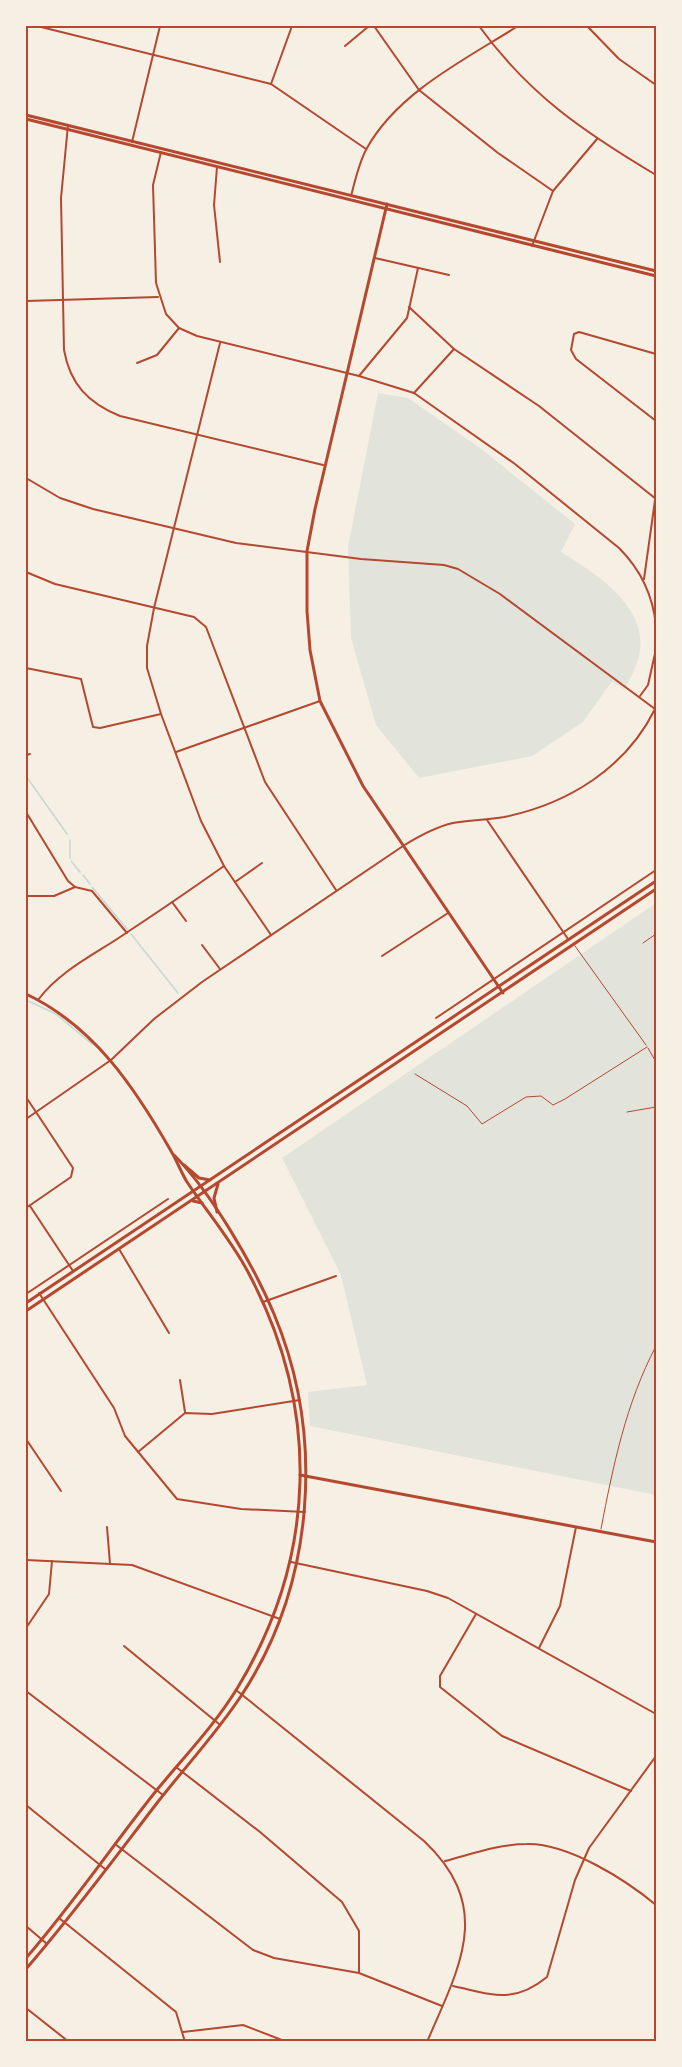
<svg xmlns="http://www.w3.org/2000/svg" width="682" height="2067" font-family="Spectral,serif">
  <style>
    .green { fill: #e2e4dc }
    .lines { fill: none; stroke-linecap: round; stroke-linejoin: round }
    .stream { stroke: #c9d6d2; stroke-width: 1.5 }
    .service { stroke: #b5482f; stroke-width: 1 }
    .minor { stroke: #b5482f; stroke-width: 2 }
    .secondary { stroke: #b5482f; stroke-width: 3 }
    .primary { stroke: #b5482f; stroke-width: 3 }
    .neatline { fill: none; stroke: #b5482f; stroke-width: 2 }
  </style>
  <rect width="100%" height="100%" fill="#f6efe4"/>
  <g class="green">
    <path d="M378 393 408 398 480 448 575 524 561 552C596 574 650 607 639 656 637 667 629 679 625 690L612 681 583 722 532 756 419 778 376 725 351 638 348 547Z"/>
    <path d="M656 903V1495L310 1426 308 1392 367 1385 341 1275 282 1158Z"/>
  </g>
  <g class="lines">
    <g class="stream">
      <path d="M26 776 67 834"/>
      <path d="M70 840V858"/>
      <path d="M71 861 80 872"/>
      <path d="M83 875 90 884"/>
      <path d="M92 887 127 929"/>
      <path d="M131 934 178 993"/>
      <path d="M26 1000 56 1014 92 1044"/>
    </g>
    <g class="service">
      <path d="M643 943 656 934"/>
      <path d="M575 946 646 1045"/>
      <path d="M648 1048 656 1062"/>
      <path d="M415 1074 467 1106 482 1124 526 1097 541 1096 553 1105 565 1099 647 1047"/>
      <path d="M627 1112 656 1107"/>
      <path d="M601 1529C613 1466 626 1403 656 1346"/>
    </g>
    <g class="minor">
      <path d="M37 26 271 84 366 149"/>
      <path d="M374 26 419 90 498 153 553 191"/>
      <path d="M479 26C529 95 584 132 656 175"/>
      <path d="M587 26 619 59 656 85"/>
      <path d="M345 46 369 26"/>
      <path d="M271 84 292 26"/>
      <path d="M68 125 61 198 64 350C70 384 88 403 120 416L323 465"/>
      <path d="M132 142 160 26"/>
      <path d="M161 152 153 185 156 283 166 314 179 328 197 336 359 376 414 393 515 464 619 548C641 570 653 595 656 626"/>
      <path d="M217 167 214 205 220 262"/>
      <path d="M351 196C355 181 359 162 367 148 398 92 466 59 518 26"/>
      <path d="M532 246 553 191 597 139"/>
      <path d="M375 258 449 275"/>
      <path d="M26 301 158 297"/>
      <path d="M409 307 454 349 539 406 656 499"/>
      <path d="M220 343 154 608 147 646V668L161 714 201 821 224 866 271 935"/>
      <path d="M656 354 579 332 574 334 571 350 576 359 656 421"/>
      <path d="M137 363 157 355 179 328"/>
      <path d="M359 376 407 318 418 268"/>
      <path d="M414 393 454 349"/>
      <path d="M26 478 60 498 93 509 236 543 361 559 444 565 458 569 500 594 655 709"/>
      <path d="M26 572 55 584 194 617 206 627 265 782 336 890"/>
      <path d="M644 579 656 493"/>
      <path d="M26 668 81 679 93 727 100 728 161 714"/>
      <path d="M640 696 648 685 656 649"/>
      <path d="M176 752 320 701"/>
      <path d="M26 755 30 754"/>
      <path d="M26 812 68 881 75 887 92 891 127 933"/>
      <path d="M487 820 568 939"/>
      <path d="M235 882 262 863"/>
      <path d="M26 896H54L75 887"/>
      <path d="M172 902 186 921"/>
      <path d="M202 945 220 969"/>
      <path d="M382 956 448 913"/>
      <path d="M38 1000C61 969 98 953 129 931 161 910 193 888 224 866"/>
      <path d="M436 1018 656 870"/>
      <path d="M26 1097 73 1168 71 1177 26 1208"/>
      <path d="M26 1119 111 1060 154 1019 202 982 403 846C419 836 435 827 453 823 470 820 487 820 504 817 568 804 626 768 655 709"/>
      <path d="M30 1206 73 1271"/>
      <path d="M119 1249 169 1333"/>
      <path d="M39 1293 114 1408 125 1436 177 1499 241 1509 305 1512"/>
      <path d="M26 1294 168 1199"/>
      <path d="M263 1302 336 1276"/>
      <path d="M180 1380 185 1412"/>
      <path d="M26 1439 61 1491"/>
      <path d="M138 1452 185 1413 212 1414 300 1400"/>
      <path d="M107 1527 110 1564"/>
      <path d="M26 1560 132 1565 280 1619"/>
      <path d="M291 1562 427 1591 448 1598 656 1714"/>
      <path d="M476 1614 440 1676V1687L502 1736 631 1791"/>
      <path d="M26 1628 49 1594 52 1561"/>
      <path d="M124 1646 219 1724"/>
      <path d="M539 1648 560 1606 576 1527"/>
      <path d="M236 1690 424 1841C495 1908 459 1967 427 2042"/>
      <path d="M26 1691 163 1795"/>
      <path d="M176 1767 260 1832 342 1902 359 1931V1973"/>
      <path d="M26 1805 105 1869"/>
      <path d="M115 1844 253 1950 274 1958 359 1973 442 2006"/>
      <path d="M445 1861C472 1854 499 1844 527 1844 568 1843 626 1880 656 1905"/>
      <path d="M59 1918 176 2012 185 2042"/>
      <path d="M26 1926 47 1944"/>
      <path d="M453 1986C491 1994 513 2005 547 1977L575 1880 589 1848 656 1756"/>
      <path d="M26 2008 69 2042"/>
      <path d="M183 2032 243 2025 287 2042"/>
    </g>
    <g class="secondary">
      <path d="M26 115 656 271"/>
      <path d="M26 119 656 276"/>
      <path d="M387 204 315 509 307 551V611L310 650 320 701 363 786 503 993"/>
      <path d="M26 994C94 1026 135 1088 171 1151 177 1161 181 1172 187 1182 207 1212 231 1240 248 1272 321 1408 317 1556 238 1687 215 1725 184 1757 156 1791 112 1846 72 1905 26 1958"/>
      <path d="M300 1475 656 1542"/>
      <path d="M26 1969C72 1916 114 1859 157 1803 185 1767 216 1734 241 1696 315 1584 325 1436 274 1314 254 1266 211 1192 174 1155"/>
    </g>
    <g class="primary">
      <path d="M184 1165 199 1178 210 1180"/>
      <path d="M193 1201 202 1203"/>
      <path d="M217 1212 214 1198 218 1184"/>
      <path d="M26 1303 656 881"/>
      <path d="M26 1311 656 889"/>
    </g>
  </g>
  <rect width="682" height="2067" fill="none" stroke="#f6efe4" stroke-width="54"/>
  <rect x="27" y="27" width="628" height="2013" class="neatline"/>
</svg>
